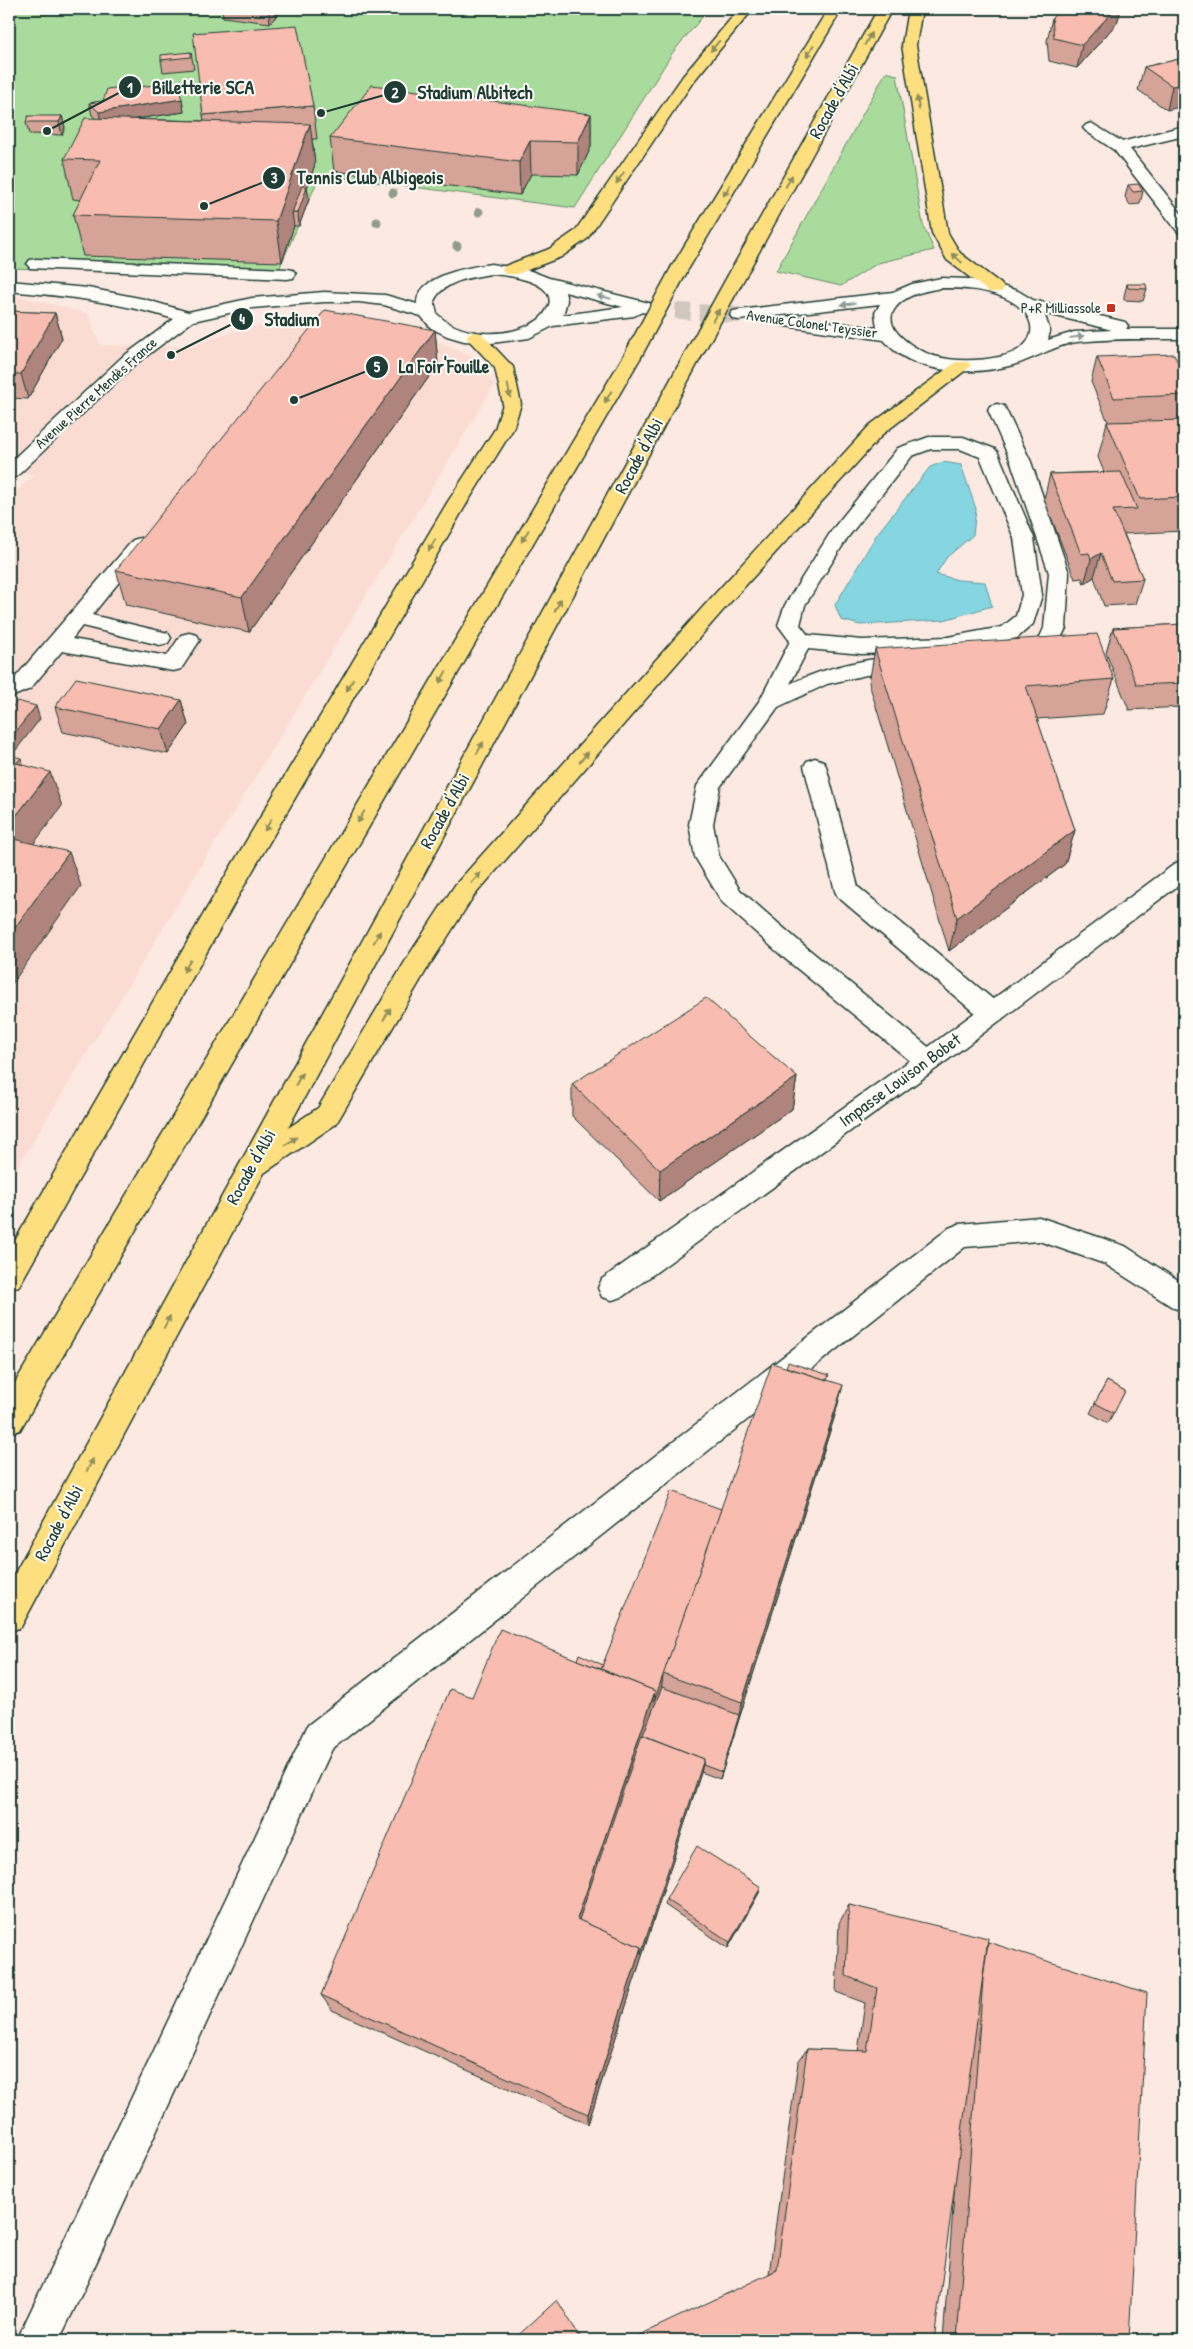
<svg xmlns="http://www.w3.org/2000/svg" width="1193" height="2349" font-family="'Patrick Hand',sans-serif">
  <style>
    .built { fill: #fbdcd3 }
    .green { fill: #a8db9c; stroke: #648c68 }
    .water { fill: #86d6e1; stroke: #5d999c }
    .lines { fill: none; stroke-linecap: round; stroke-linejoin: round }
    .secondary-tunnel { stroke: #d0c7bf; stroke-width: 16; stroke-dasharray: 16 8; stroke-linecap: butt }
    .lane-casing { stroke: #1f3d34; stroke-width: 3 }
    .street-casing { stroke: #1f3d34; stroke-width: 3 }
    .secondary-casing { stroke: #1f3d34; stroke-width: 3 }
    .highway-casing { stroke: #1f3d34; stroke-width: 3 }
    .lane { fill: #fdfcf7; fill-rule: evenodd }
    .street { fill: #fdfcf7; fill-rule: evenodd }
    .secondary { fill: #fdfcf7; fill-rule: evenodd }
    .highway { fill: #fedf80; fill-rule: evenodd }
    .highway-bridge-casing { stroke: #1f3d34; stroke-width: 19; stroke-linecap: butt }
    .highway-bridge { stroke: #fedf80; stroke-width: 16 }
    .tree { fill: #919c8e }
    .wall { fill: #d5a397; stroke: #1f3d34 }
    .shaded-wall { fill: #ae847b; stroke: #1f3d34 }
    .building { fill: #f8bdb0; stroke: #1f3d34 }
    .oneway { fill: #8e8e5a }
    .oneway2 { fill: #8e9c96 }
    .poi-dot { fill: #c8321e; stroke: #fdfcf7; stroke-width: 2 }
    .labels { text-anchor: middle; stroke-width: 4; stroke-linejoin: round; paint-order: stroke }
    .far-poi-label { font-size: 15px; fill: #1f3d34; stroke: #fdfcf7; text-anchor: end }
    .far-street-label { font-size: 15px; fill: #1f3d34; stroke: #fdfcf7 }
    .street-label { font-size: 18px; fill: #1f3d34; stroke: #fdfcf7 }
    .leader { fill: none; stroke: #1f3d34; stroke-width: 2 }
    .callout-dot { fill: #1f3d34; stroke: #fdfcf7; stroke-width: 2 }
    .mark-label { font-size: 15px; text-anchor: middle; font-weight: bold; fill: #fff }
    .callout-label { font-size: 19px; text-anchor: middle; font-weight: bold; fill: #1f3d34; stroke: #fdfcf7; stroke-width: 4; stroke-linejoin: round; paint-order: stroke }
  </style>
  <rect width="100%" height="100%" fill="#fce9e2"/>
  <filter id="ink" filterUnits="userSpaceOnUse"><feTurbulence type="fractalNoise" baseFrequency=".02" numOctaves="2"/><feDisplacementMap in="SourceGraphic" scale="10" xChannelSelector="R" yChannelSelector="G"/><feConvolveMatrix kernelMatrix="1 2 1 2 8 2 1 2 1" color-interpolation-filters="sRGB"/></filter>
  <g filter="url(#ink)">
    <path class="built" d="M9 294 88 313 100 345 190 347 247 327 334 318 429 337 472 357 495 384 9 1181V499L35 474 9 473Z"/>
    <g class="green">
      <path d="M9 9H709L673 52 575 208 320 175 279 269 70 270 9 268Z"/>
      <path d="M886 72 897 75 923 225 934 250 878 263 841 286 776 271Z"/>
    </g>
    <path class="water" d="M943 462 961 465 976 509 973 535 947 557 936 574 958 580 985 582 992 606 944 620 860 625 841 620 835 605 877 534 930 467Z"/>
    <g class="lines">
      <path class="secondary-tunnel" d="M651 309 739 315"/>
      <g class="lane-casing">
        <g id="lane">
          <path d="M1091 123 1126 144 1128 147 1126 150H1114L1086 131 1083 128 1086 125Z"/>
          <path d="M36 259 287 269 293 270 296 274 293 278 287 279 30 268 27 264 30 260Z"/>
          <path d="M997 404 1004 406 1006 410 1031 462 1069 573 1066 628 1052 656 1023 663 1015 661 1012 656 1015 651 1036 646 1044 628 1049 573 1011 462 988 410 990 406Z"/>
          <path d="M929 437H963L995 449 998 453 1034 538 1042 595 1033 624 1017 638 948 651 862 654 808 649 790 684C821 669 884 651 918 660L921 665 918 670 866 675 827 684 778 707 720 787 713 824 719 856 740 890 801 943 937 1054 941 1061 937 1068 928 1071 919 1068 783 957 722 902 695 857 689 824 697 786 760 700 790 641 778 625 785 605 832 530 898 448ZM931 449H960L980 457 1014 538 1022 595 1016 616 1002 627 948 637 862 640 808 635 800 625 805 605 848 537 912 456Z"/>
          <path d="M140 538 147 540 150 544 92 615 168 633 171 638 168 643 160 645 82 626 72 639 167 656 181 635 189 633 197 635 200 640 181 669 173 671 62 651 30 689 9 698V682L14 679 133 540Z"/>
          <path d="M815 758 823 761 826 766 858 887 1001 1006 1005 1013 1001 1020 992 1023 983 1020 838 897 835 891 804 766 807 761Z"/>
          <path d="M1039 1217 1125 1246 1184 1284V1311L1174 1308 1105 1264 1039 1241 965 1247 332 1749 85 2287 59 2340H17L308 1725 949 1228 959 1224Z"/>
        </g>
      </g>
      <g class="street-casing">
        <g id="street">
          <path d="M1184 126V136L1130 149 1184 217V233L1178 232 1112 147 1114 144Z"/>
          <path d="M1184 860V881L937 1068 622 1297 612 1300 602 1297 598 1288 602 1279 919 1054 1176 863Z"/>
        </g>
      </g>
      <g class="secondary-casing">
        <g id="secondary">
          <path d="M491 264 531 271 549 278 657 305 660 309 657 313 651 314 642 312 634 316 553 326 529 338 492 343 464 341 447 336 431 328 421 316 384 305 359 302H324L252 308 193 321 133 366 16 477 9 479V463L121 358 174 319C119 302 65 296 9 291V281L88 288 144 299 188 312 252 298 324 292 385 295 417 304C417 275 470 267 491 264ZM491 274C506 275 556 281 549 305 546 312 543 316 538 320 511 339 460 338 437 314L434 301C443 281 472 277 491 274ZM565 292 623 307 563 315 567 301Z"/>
          <path d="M941 278 968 279 995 284 1018 291 1033 300 1125 322 1128 326 1126 329H1184V339C1149 339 1112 338 1077 342 1055 345 1034 359 1013 365 973 376 912 375 884 340L785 326 779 325 776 321 779 317 785 316 877 328 875 313 880 304 739 320 733 319 730 315 733 311 739 310 893 292 912 284ZM941 288C962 288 985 289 1005 298 1042 315 1040 349 999 357 978 361 955 362 934 356 918 351 878 329 896 307 907 294 925 291 941 288ZM1044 313 1112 330 1074 332 1048 340 1050 331Z"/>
        </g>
      </g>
      <g class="highway-casing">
        <g id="highway">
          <path d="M739 9H753L693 82 587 239 561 257 517 274H505L502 270 505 266 549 249 575 231 683 76Z"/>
          <path d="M828 9H842L689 268 686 272H674L671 268Z"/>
          <path d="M878 9H892L749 270 746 274H734L731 270Z"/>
          <path d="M908 9H922L916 45 948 233 960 253 1001 284 1004 288 1001 292H989L947 260 932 233 902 45Z"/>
          <path d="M475 332 481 333 513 367 521 404 513 429 467 503 249 877 19 1286 9 1289V1251L229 870 447 503 495 429 503 404 495 368 466 337 469 333Z"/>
          <path d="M633 350 639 351 642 355 20 1430 9 1434V1393L624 355 627 351Z"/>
          <path d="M692 352 698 353 701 357 288 1128 318 1108 409 955 455 885 712 597 870 425 956 362H968L971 366 884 433 726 607 473 897 427 969 336 1124 264 1173 21 1627 9 1632V1584L683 357 686 353Z"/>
        </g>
      </g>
      <use href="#lane" class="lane"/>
      <use href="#street" class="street"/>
      <use href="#secondary" class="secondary"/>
      <use href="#highway" class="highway"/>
      <g class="highway-bridge-casing">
        <g id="highway-bridge">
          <path d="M633 355 680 268"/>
          <path d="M692 357 740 270"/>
        </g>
      </g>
      <use href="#highway-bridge" class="highway-bridge"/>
    </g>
    <g class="tree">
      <circle cx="393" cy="193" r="4.5"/>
      <circle cx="479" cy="212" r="4.5"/>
      <circle cx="377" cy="222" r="4.5"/>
      <circle cx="457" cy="246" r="4.5"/>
    </g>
    <g class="wall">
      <path d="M222 9H284L270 23 223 17Z"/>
      <path d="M1061 9H1121L1117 23 1077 68 1049 61 1047 41 1052 18Z"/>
      <path d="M191 52 194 69 163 72 161 60Z"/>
      <path d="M1184 58 1167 110 1138 90 1144 67Z"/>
      <path d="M132 88 182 99 184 112 135 119 204 121 203 115 313 106 317 139H312L315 164 307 188 309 199 299 226H294L282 262 83 256 73 215 81 200 73 199 64 159 95 118 92 115 89 103 103 101Z"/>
      <path d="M591 114V147L578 175 531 174 520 195 334 171 330 138Z"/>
      <path d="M62 116 65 128 62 135 29 134 26 122Z"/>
      <path d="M1184 142V161L1180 158Z"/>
      <path d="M1128 185 1143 191 1140 204 1130 205 1125 197Z"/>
      <path d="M1127 284 1147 289 1143 301 1124 300V296Z"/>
      <path d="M9 311 55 313 62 338 28 399 9 398Z"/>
      <path d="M435 330 438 364 249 632 126 605 116 570Z"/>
      <path d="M1097 357 1184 376V529L1183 531 1124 534 1143 579 1135 604 1104 606 1094 577 1084 584 1082 578 1075 579 1044 499 1050 474 1104 472 1098 457 1107 422H1108L1091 382Z"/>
      <path d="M1184 624V709L1180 707 1129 710 1106 653 1113 628Z"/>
      <path d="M875 649 1114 679 1103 714 1037 719 1075 830 1065 864 949 951 869 683Z"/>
      <path d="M181 700 188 725 168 754 63 732 55 707Z"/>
      <path d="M797 1077 792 1109 659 1201 572 1116V1084Z"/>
      <path d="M828 1380 836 1412 720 1779 701 1772 588 2124 332 2010 321 1995 472 1697 577 1660 603 1665 721 1509Z"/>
      <path d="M1107 1381 1125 1391 1108 1423 1090 1413Z"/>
      <path d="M761 1887 759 1893 728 1948 665 1905 666 1899Z"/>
      <path d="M849 1905 988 1942 1129 2340H943L955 2182 769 2274 798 2062 807 2049 858 2051 865 2003 836 1992 839 1923Z"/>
    </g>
    <g class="shaded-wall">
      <path d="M268 9H284L270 23Z"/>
      <path d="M1115 9H1121L1117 23 1077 68 1082 45Z"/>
      <path d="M1184 79V106L1167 110 1172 86 1180 80Z"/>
      <path d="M182 99 184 112 101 124 99 112Z"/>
      <path d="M591 114V147L578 175V142Z"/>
      <path d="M62 116 65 128 62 135 59 122Z"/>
      <path d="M310 124 315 164 307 188 309 199 299 226 298 213H292L294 226 282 262 276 221Z"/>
      <path d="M530 141 531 174 520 195 519 162Z"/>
      <path d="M55 313 62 338 28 399 21 374Z"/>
      <path d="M435 330 438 364 249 632 242 597Z"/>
      <path d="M1101 553 1094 577 1084 584 1091 559Z"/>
      <path d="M181 700 188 725 168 754 161 729Z"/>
      <path d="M36 706 40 719 9 759V740Z"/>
      <path d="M21 758 33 792 16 763Z"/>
      <path d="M50 772 62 806 14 870 9 857V825Z"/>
      <path d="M1075 830 1065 864 949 951 957 918Z"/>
      <path d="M69 852 81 886 9 988V936Z"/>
      <path d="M797 1077 792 1109 659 1201 660 1170Z"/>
      <path d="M843 1385 836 1412 720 1779 739 1715 742 1702Z"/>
      <path d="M663 1676 661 1692 577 1936V1919L655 1691Z"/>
      <path d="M704 1759 701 1773 588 2124V2114L641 1947Z"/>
      <path d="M761 1887 759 1893 728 1948 730 1942Z"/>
    </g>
    <g class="building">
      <path d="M1061 9H1115L1082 45 1054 38 1052 18Z"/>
      <path d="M297 25 313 106 203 115 193 33Z"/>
      <path d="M191 52V57L161 60V55Z"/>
      <path d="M1184 58V79L1180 80 1184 83V84L1172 86 1144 67Z"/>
      <path d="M176 82 182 99 99 112 89 103 103 101 107 89 131 86 132 88Z"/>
      <path d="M372 85 591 114 578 142 530 141 519 162 330 138Z"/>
      <path d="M28 116H62L59 122H26Z"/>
      <path d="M85 118 310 124 276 221 73 215 100 160 64 159Z"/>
      <path d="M1138 184 1143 191 1133 192 1128 185Z"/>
      <path d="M302 186 307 187 298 213H292Z"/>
      <path d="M1127 284H1146L1147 289 1128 288Z"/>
      <path d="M325 310 435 330 242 597 116 570Z"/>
      <path d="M9 311 55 313 21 374H9Z"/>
      <path d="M1174 354 1184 376V395L1114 398 1097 357Z"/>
      <path d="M1184 420V497L1140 499 1107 422Z"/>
      <path d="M1121 472 1137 509 1113 510 1143 579 1112 581 1101 553 1091 559 1089 553 1081 554 1050 474Z"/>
      <path d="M1184 624V683L1137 685 1113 628Z"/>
      <path d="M1097 634 1114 679 1026 686 1075 830 957 918 875 649Z"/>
      <path d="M76 678 181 700 161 729 55 707Z"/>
      <path d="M17 701 36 706 9 740V711Z"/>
      <path d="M9 755 21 758 16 763 50 772 9 825Z"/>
      <path d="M9 838 69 852 9 936Z"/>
      <path d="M706 998 797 1077 660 1170 572 1084Z"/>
      <path d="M788 1362 829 1375 827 1380 786 1367Z"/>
      <path d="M772 1363 843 1385 742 1702 663 1674Z"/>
      <path d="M1107 1381 1125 1391 1114 1413 1095 1403Z"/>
      <path d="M671 1491 721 1509 654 1701 655 1691 601 1669Z"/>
      <path d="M500 1629 655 1691 577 1919 641 1947 588 2114 321 1995 450 1689 472 1697Z"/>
      <path d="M579 1654 603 1665 601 1669 577 1660Z"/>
      <path d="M662 1687 739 1715 722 1772 703 1765 704 1759 643 1735Z"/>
      <path d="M642 1735 704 1759 641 1954V1947L579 1920Z"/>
      <path d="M697 1846 761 1887 730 1942 666 1899Z"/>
      <path d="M849 1905 988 1938 934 2340H629L777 2270 807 2049 867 2051 877 1988 846 1976Z"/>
      <path d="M988 1942 1147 1993 1129 2340H957L983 1979Z"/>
      <path d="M557 2300 582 2340H513Z"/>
    </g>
    <defs><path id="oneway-solid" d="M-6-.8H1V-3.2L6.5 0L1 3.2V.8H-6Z" transform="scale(1.25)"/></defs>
    <g class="oneway">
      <use href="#oneway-solid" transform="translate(868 39) rotate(-61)"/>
      <use href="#oneway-solid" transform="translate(715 46) rotate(130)"/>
      <use href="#oneway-solid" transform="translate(810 51) rotate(121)"/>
      <use href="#oneway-solid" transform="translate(918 103) rotate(-99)"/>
      <use href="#oneway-solid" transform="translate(620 178) rotate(124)"/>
      <use href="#oneway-solid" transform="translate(789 181) rotate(-61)"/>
      <use href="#oneway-solid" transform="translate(727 190) rotate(121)"/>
      <use href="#oneway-solid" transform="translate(957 258) rotate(-137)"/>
      <use href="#oneway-solid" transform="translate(716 315) rotate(-61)"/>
      <use href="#oneway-solid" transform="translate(509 391) rotate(78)"/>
      <use href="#oneway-solid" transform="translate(608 397) rotate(121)"/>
      <use href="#oneway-solid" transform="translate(525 536) rotate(121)"/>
      <use href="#oneway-solid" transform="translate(432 545) rotate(120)"/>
      <use href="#oneway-solid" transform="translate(558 605) rotate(-61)"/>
      <use href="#oneway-solid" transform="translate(443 677) rotate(120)"/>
      <use href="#oneway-solid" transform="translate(350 685) rotate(120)"/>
      <use href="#oneway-solid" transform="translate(480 748) rotate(-61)"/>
      <use href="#oneway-solid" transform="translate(584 757) rotate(-49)"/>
      <use href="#oneway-solid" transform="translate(361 817) rotate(120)"/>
      <use href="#oneway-solid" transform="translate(268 825) rotate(120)"/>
      <use href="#oneway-solid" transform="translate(476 878) rotate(-48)"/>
      <use href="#oneway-solid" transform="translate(377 937) rotate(-61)"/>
      <use href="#oneway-solid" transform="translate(187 966) rotate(120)"/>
      <use href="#oneway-solid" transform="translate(387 1014) rotate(-59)"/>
      <use href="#oneway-solid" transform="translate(299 1079) rotate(-61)"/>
      <use href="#oneway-solid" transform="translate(291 1141) rotate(-34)"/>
      <use href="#oneway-solid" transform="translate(167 1322) rotate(-62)"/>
      <use href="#oneway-solid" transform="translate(90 1465) rotate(-62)"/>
    </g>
    <g class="oneway2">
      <use href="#oneway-solid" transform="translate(604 297) rotate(-166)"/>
      <use href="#oneway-solid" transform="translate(848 304) rotate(173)"/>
      <use href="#oneway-solid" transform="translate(1077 337) rotate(-8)"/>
    </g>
  </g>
  <rect class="poi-dot" x="1106" y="303" width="10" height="10" rx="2.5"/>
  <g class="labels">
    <g class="far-poi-label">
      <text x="1101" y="313">P+R Milliassole</text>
    </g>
    <g class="far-street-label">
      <text transform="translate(812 324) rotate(8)" y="5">Avenue Colonel Teyssier</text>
      <text transform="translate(96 393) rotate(-42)" y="5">Avenue Pierre Mendès France</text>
    </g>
    <g class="street-label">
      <text transform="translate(834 101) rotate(-61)" y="6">Rocade d'Albi</text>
      <text transform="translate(639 456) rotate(-62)" y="6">Rocade d'Albi</text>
      <text transform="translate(445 811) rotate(-61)" y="6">Rocade d'Albi</text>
      <text transform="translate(900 1080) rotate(-36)" y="6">Impasse Louison Bobet</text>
      <text transform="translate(251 1167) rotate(-61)" y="6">Rocade d'Albi</text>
      <text transform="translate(59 1523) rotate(-62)" y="6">Rocade d'Albi</text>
    </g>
  </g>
  <path class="leader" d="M47 131L130 87M321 113L395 92M204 206L274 178M171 355L242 319M294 400L377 367"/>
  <g class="callout-dot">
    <circle cx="47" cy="131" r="5"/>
    <circle cx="321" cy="113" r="5"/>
    <circle cx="204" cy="206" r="5"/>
    <circle cx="171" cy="355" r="5"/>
    <circle cx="294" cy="400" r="5"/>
    <circle cx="130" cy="87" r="12"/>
    <circle cx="395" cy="92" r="12"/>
    <circle cx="274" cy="178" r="12"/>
    <circle cx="242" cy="319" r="12"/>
    <circle cx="377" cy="367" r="12"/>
  </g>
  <g class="mark-label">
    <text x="130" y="93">1</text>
    <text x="395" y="98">2</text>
    <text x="274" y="183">3</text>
    <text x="242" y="324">4</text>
    <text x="377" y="372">5</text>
  </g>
  <g class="callout-label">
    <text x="203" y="94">Billetterie SCA</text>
    <text x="475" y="99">Stadium Albitech</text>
    <text x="370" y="184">Tennis Club Albigeois</text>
    <text x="292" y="326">Stadium</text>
    <text x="444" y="373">La Foir'Fouille</text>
  </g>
  <rect width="1193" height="2349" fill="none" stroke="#fdfcf7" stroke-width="30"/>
  <rect x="15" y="15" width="1163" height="2319" fill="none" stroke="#1f3d34" stroke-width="2" filter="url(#ink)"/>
</svg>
